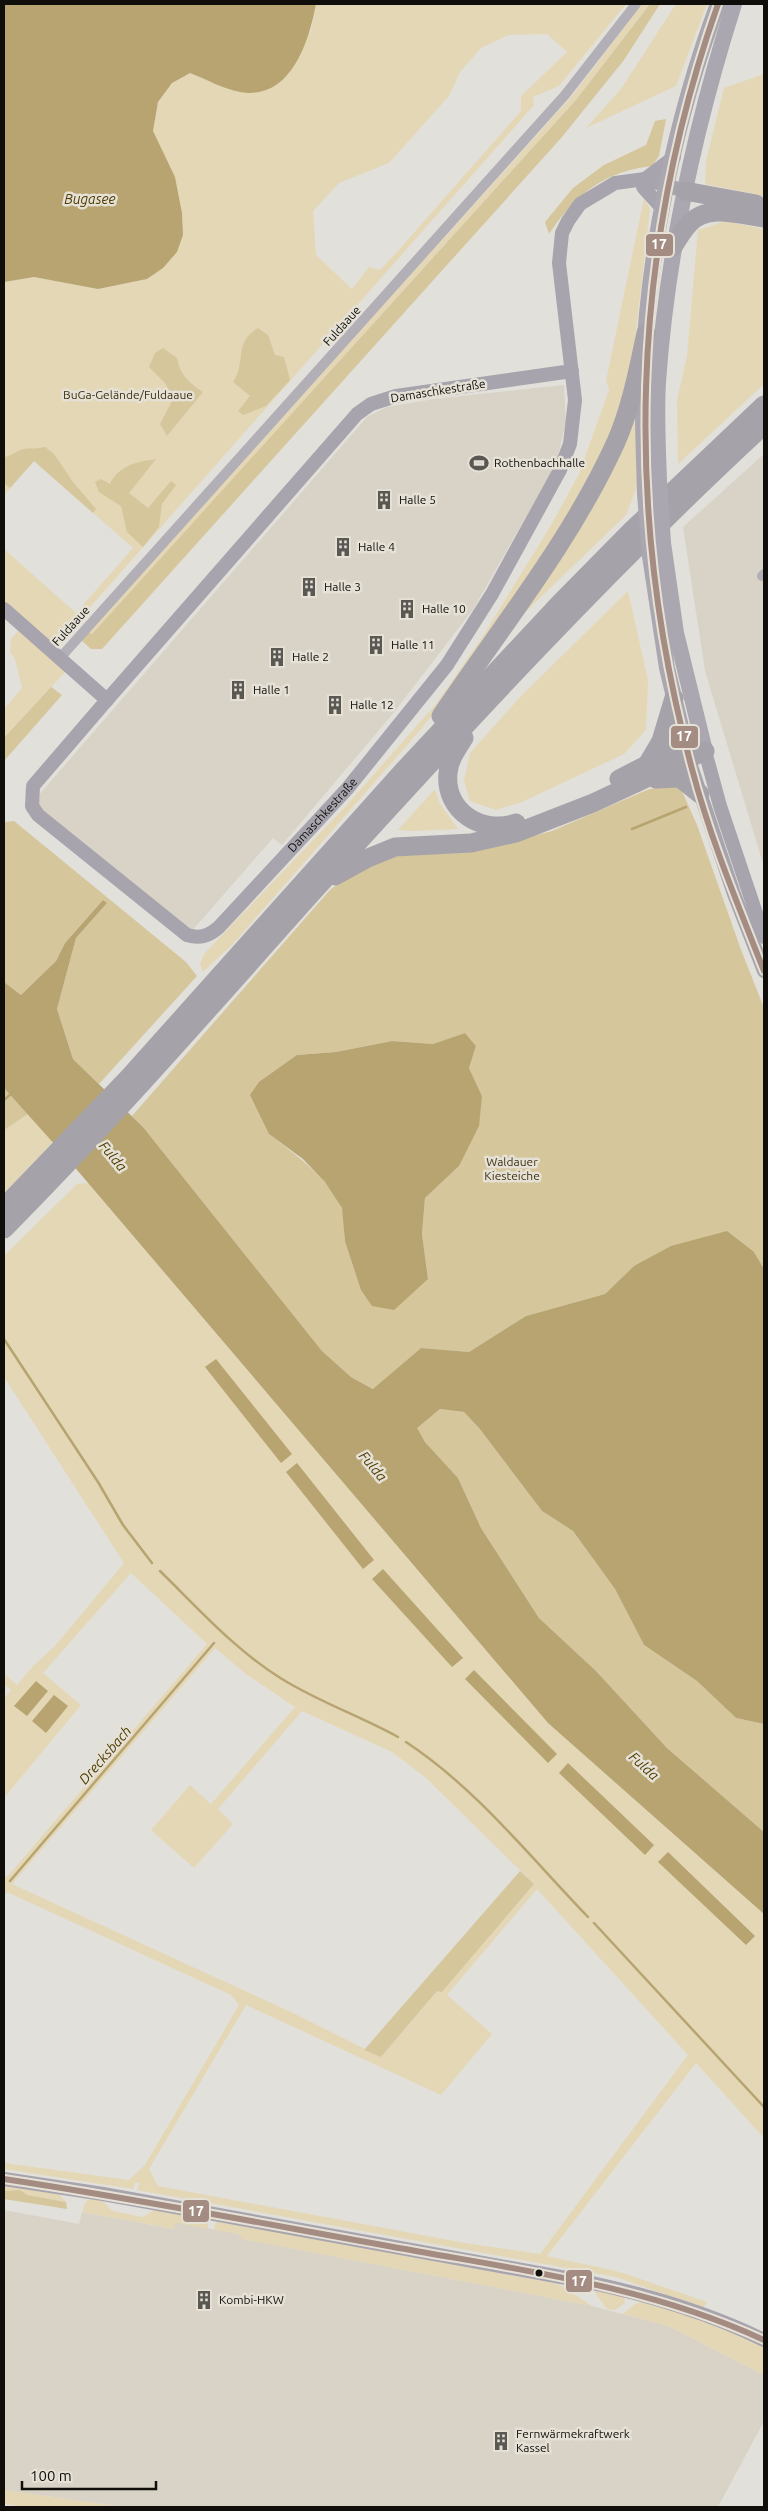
<svg xmlns="http://www.w3.org/2000/svg" width="768" height="2511" font-family="Ubuntu,sans-serif">
  <style>
    .built { fill: #d8d3c6 }
    .green { fill: #e4d7b6; fill-rule: evenodd }
    .forest { fill: #d5c69c; fill-rule: evenodd }
    .water { fill: #b7a470 }
    .lines { fill: none; stroke-linecap: round; stroke-linejoin: round }
    .stream { stroke: #b7a470; stroke-width: 2.5 }
    .street { stroke: #b2afb6; stroke-width: 10 }
    .secondary { stroke: #a7a4ae; stroke-width: 14 }
    .primary { stroke: #aba7b0; stroke-width: 16 }
    .highway { stroke: #a6a2aa; stroke-width: 19 }
    .primary-bridge { stroke: #aba7b0; stroke-width: 16 }
    .bus-1-casing { stroke: #e6e1d6; stroke-width: 10 }
    .bus-1 { stroke: #a48c82; stroke-width: 6 }
    .bus-dot { fill: #0f0e0a; stroke: #e6e1d6; stroke-width: 2 }
    .labels { text-anchor: middle; stroke-width: 5; stroke-linejoin: round; paint-order: stroke }
    .street-label { font-size: 12px; fill: #0f0e0a; stroke: #e6e1d6 }
    .park-label { font-size: 12px; fill: #3d3111; stroke: #e6e1d6 }
    .poi-label { font-size: 12px; fill: #0f0e0a; stroke: #e6e1d6; text-anchor: start }
    .water-label { font-size: 14px; font-style: italic; fill: #4e3c00; stroke: #e6e1d6 }
    .line-badge { stroke: #e6e1d6; stroke-width: 2 }
    .badge-label { font-size: 14px; text-anchor: middle; font-weight: bold; fill: #fff }
  </style>
  <rect width="100%" height="100%" fill="#e2e0da"/>
  <g class="built">
    <path d="M564 385 566 422 556 464 474 608 395 711 282 845 273 838 191 932 38 807V796L367 417 387 407 434 399Z"/>
    <path d="M764 454V867L705 671 683 527Z"/>
    <path d="M4 2210 79 2224 82 2212 174 2229V2222L239 2234 243 2239 592 2306 668 2326 764 2375V2421L718 2507H124L4 2490Z"/>
  </g>
  <g class="green">
    <path d="M316 4H626L559 86 533 97 534 105 54 648 4 603V549L76 613 133 548 34 461 4 495V282L34 277 98 289 147 279 163 268 176 253 183 235 182 213 175 177 153 132 158 102 172 83 190 73 238 92 251 93 261 91 276 84 311 30ZM547 34 567 52 521 96V111L397 252 380 270 369 267 352 289 316 255 313 211 339 183 389 163 449 96 460 72 481 48 509 35Z"/>
    <path d="M642 4H650L576 100 92 634 88 632 572 96Z"/>
    <path d="M676 4H707L676 86 586 128 621 89Z"/>
    <path d="M764 74V196L705 184 706 161 724 88Z"/>
    <path d="M644 198 650 209 631 375 611 434 579 500 464 674 422 728 232 945 203 972 200 964 204 954 345 807 436 704 483 636 550 527 579 474 609 390 606 381Z"/>
    <path d="M726 221 764 229V384L678 464 677 400 687 356 698 230Z"/>
    <path d="M635 407 638 484 626 515 517 620Z"/>
    <path d="M628 591 648 680 646 730 624 754 522 802 496 810 470 801 464 781 470 753 520 697Z"/>
    <path d="M18 631 66 671 4 738V709L22 688 15 659 10 652 11 639Z"/>
    <path d="M435 789 440 804 458 829 412 831 398 830Z"/>
    <path d="M28 1114 53 1142 4 1193V1130Z"/>
    <path d="M88 1183 548 1723 764 1914V2138L696 2063 547 2256 620 2272 707 2302 703 2308 616 2277 137 2190 140 2183 136 2182 133 2189 4 2169V2163L129 2180 145 2165 239 2005 231 1995 7 1892 4 1897V1875L7 1877 207 1644 131 1573 43 1673 81 1705 4 1798V1699L11 1690 4 1684V1674L17 1685 34 1665 55 1646 124 1563 4 1377V1256L77 1184ZM215 1648 246 1674 295 1707 211 1804 190 1785 151 1830 194 1868 233 1824 218 1809 302 1711 392 1752 426 1778 534 1884 442 1992 438 1990 381 2057 291 2012 12 1884ZM537 1889 688 2055 540 2254 465 2243 158 2186 149 2169 246 2005 441 2095 492 2034 447 1995Z"/>
    <path d="M4 2186 59 2194 66 2202 27 2195 20 2190 4 2191Z"/>
    <path d="M93 2198 101 2199 112 2211 143 2217 156 2209 203 2217 208 2223V2229L174 2222 175 2229 82 2212 86 2201Z"/>
    <path d="M219 2220 558 2284 592 2306 242 2239 239 2234 214 2230 215 2224Z"/>
    <path d="M595 2290 624 2297 625 2303 615 2310 607 2309 595 2293Z"/>
    <path d="M644 2301 697 2319 764 2346V2375L668 2326 623 2314 635 2304Z"/>
    <path d="M4 2490 124 2507H24L4 2504Z"/>
  </g>
  <g class="forest">
    <path d="M650 4H660L624 60 562 137 102 649H91L81 640 88 632 92 634 576 100Z"/>
    <path d="M666 119 659 156 652 166C603 172 576 194 549 234L545 222 573 188 604 165 646 145 655 121Z"/>
    <path d="M258 328 268 335 275 355 284 357 290 380 266 406 243 415 238 411 250 396 233 382C247 360 233 343 258 328Z"/>
    <path d="M163 348 177 358C180 375 189 383 203 392L167 436 160 424 173 399 165 383 149 367 155 353Z"/>
    <path d="M45 447 54 454 73 482 96 509 93 513 34 461 10 488 4 483V457C12 456 16 451 23 449 31 448 37 449 45 447Z"/>
    <path d="M156 459 129 493 148 508 171 481 176 485 162 504 159 527 143 547 127 532 121 506 99 492 95 482 101 479 110 484C119 465 137 462 156 459Z"/>
    <path d="M51 687 62 695 4 761V738Z"/>
    <path d="M678 782 697 825 740 947 764 1008V1269L754 1252 634 1266 605 1294 526 1316 469 1352 421 1348 374 1389 351 1377 322 1351 143 1127 132 1116 329 891 347 876 385 857 474 851 552 831 647 790ZM465 1033 476 1046 469 1068 482 1096 459 1166 425 1198 422 1234 428 1279 345 1241C344 1231 345 1219 342 1209 336 1184 290 1150 269 1134L297 1055 336 1052 392 1041 433 1044Z"/>
    <path d="M14 821 186 962 197 976 99 1084 73 1059 57 1009 76 938 107 903 103 900 65 943 56 961 21 995 4 982V822Z"/>
    <path d="M4 1088 28 1114 4 1130Z"/>
    <path d="M440 1409 464 1412 479 1428 542 1511 573 1531 615 1589 644 1645 697 1681 736 1718 764 1724V1832L667 1748 596 1671 539 1618 481 1528 458 1478 425 1442 416 1428Z"/>
    <path d="M520 1871 534 1884 442 1992 437 1991 381 2057 364 2050Z"/>
    <path d="M20 2190 27 2195 66 2202 67 2209 4 2199V2191Z"/>
  </g>
  <g class="water">
    <path d="M316 4C309 41 291 101 240 92 223 89 206 79 190 73L172 83 158 102 153 131 175 177 182 213 183 235 177 252 163 268 147 279 98 289 34 277 4 282V5Z"/>
    <path d="M103 900 107 903 76 938 57 1009 73 1059 143 1127 322 1351 351 1377 373 1389 421 1348 469 1352 526 1316 605 1294 634 1266 671 1246 727 1231 754 1252 764 1269V1724L736 1718 697 1681 644 1645 615 1589 573 1531 542 1511 479 1428 464 1412 440 1409 417 1428 425 1442 458 1478 481 1528 539 1618 596 1671 667 1748 764 1832V1914L548 1723 66 1157 4 1088V982L21 995 56 961 65 943Z"/>
    <path d="M465 1033 476 1046 469 1068 482 1096 479 1126 459 1166 425 1198 422 1234 428 1279 394 1310 372 1306 361 1290 345 1241 342 1208 325 1182 303 1159 269 1134 250 1095 259 1082 297 1055 336 1052 392 1041 433 1044Z"/>
    <path d="M216 1359 292 1454 281 1463 205 1367Z"/>
    <path d="M297 1463 374 1560 363 1569 286 1472Z"/>
    <path d="M383 1569 463 1658 452 1667 372 1579Z"/>
    <path d="M474 1670 557 1754 548 1763 465 1679Z"/>
    <path d="M36 1681 48 1691 27 1716 14 1706Z"/>
    <path d="M54 1695 68 1706 46 1733 32 1721Z"/>
    <path d="M568 1763 654 1845 645 1855 559 1773Z"/>
    <path d="M668 1852 755 1936 746 1945 658 1862Z"/>
  </g>
  <g class="lines">
    <g class="stream">
      <path d="M632 829 686 807"/>
      <path d="M4 1100 12 1093"/>
      <path d="M4 1339 98 1482 123 1525 152 1563"/>
      <path d="M160 1571C198 1608 236 1651 282 1679 319 1702 360 1716 398 1737"/>
      <path d="M406 1742C476 1788 530 1857 588 1917"/>
      <path d="M10 1881 214 1643"/>
      <path d="M594 1923 764 2107"/>
    </g>
    <g class="street">
      <path d="M762 576 764 574"/>
      <path d="M60 658 565 95 636 4"/>
    </g>
    <g class="secondary">
      <path d="M645 179 674 157"/>
      <path d="M643 187 662 208"/>
      <path id="s1" d="M572 371 396 396 371 404 357 414 107 700 33 786 32 806 38 815 187 935C200 939 209 936 219 927L347 789 447 665 492 594 560 470 570 444 575 400 559 263 562 233 568 221 580 204 615 183 645 179 685 191"/>
      <path d="M4 609 107 700"/>
      <path d="M705 751 720 806 764 937"/>
      <path d="M689 760 734 894 764 971"/>
      <path d="M4 2179 103 2194 583 2281C645 2294 707 2312 764 2340"/>
    </g>
    <g class="primary">
      <path d="M659 481C658 448 656 415 658 382 667 253 695 127 734 4"/>
      <path d="M645 494C644 454 642 413 643 373 648 250 675 119 718 4"/>
      <path d="M663 543 676 633 705 751"/>
      <path d="M650 556 667 668 689 760"/>
    </g>
    <g class="highway">
      <path d="M685 191 756 204"/>
      <path d="M673 247C678 239 683 230 689 224 707 203 741 215 764 218"/>
      <path d="M441 716C501 627 571 541 616 442 631 408 638 370 646 333"/>
      <path d="M464 738C457 749 449 760 448 773 444 811 482 835 516 823"/>
      <path d="M648 763 661 741 674 698"/>
      <path d="M619 779C646 766 666 751 698 751"/>
      <path d="M656 779 680 778 700 794"/>
      <path d="M335 876 368 858 395 847 471 843 516 833 593 803 705 751"/>
      <path d="M4 1207 129 1077 402 772 559 604 631 531 764 405"/>
      <path d="M4 1229C111 1121 211 1006 312 893 458 732 605 572 764 425"/>
    </g>
    <g class="primary-bridge">
      <path d="M659 481 663 543"/>
      <path d="M645 494 650 556"/>
    </g>
    <g class="bus-1-casing">
      <g id="bus-1">
        <path d="M718 4C630 254 623 514 692 769 710 838 738 905 764 971"/>
        <path d="M4 2179C138 2199 271 2225 405 2249 527 2271 650 2287 764 2340"/>
      </g>
    </g>
    <use href="#bus-1" class="bus-1"/>
  </g>
  <defs>
    <g id="stadium-bare" transform="scale(1.5)"><path d="M0-5a6.5 5 0 1 0 0 10a6.5 5 0 1 0 0-10ZM-3.5-1.8h7v3.6h-7Z" fill="#595853" stroke="#e6e1d6" stroke-width="2.5" paint-order="stroke"/></g>
    <g id="building-bare" transform="scale(1.5)"><path d="M-4-6H4V6H1V3H-1V6H-4ZM-2.5-4.3h1.7v1.8h-1.7ZM.8-4.3h1.7v1.8H.8ZM-2.5-1h1.7V.8h-1.7ZM.8-1h1.7V.8H.8Z" fill="#595853" stroke="#e6e1d6" stroke-width="2.5" paint-order="stroke"/></g>
  </defs>
  <g fill-rule="evenodd">
    <use href="#stadium-bare" x="479" y="463"/>
    <use href="#building-bare" x="384" y="500"/>
    <use href="#building-bare" x="343" y="547"/>
    <use href="#building-bare" x="309" y="587"/>
    <use href="#building-bare" x="407" y="609"/>
    <use href="#building-bare" x="376" y="645"/>
    <use href="#building-bare" x="277" y="657"/>
    <use href="#building-bare" x="238" y="690"/>
    <use href="#building-bare" x="335" y="705"/>
    <use href="#building-bare" x="204" y="2300"/>
    <use href="#building-bare" x="501" y="2441"/>
  </g>
  <circle class="bus-dot" cx="539" cy="2273" r="4.5"/>
  <g class="labels">
    <g class="street-label">
      <text transform="translate(342 326) rotate(-48)" y="4">Fuldaaue</text>
      <text transform="translate(438 391) rotate(-9)" y="4">Damaschkestraße</text>
      <text transform="translate(71 626) rotate(-48)" y="4">Fuldaaue</text>
      <text dy="4" stroke="none"><textPath href="#s1" startOffset="1124">Damaschkestraße</textPath></text>
    </g>
    <g class="park-label">
      <text x="128" y="399">BuGa-Gelände/Fuldaaue</text>
      <text x="512" y="1166">Waldauer<tspan x="512" dy="14">Kiesteiche</tspan></text>
    </g>
    <g class="poi-label">
      <text x="494" y="467">Rothenbachhalle</text>
      <text x="399" y="504">Halle 5</text>
      <text x="358" y="551">Halle 4</text>
      <text x="324" y="591">Halle 3</text>
      <text x="422" y="613">Halle 10</text>
      <text x="391" y="649">Halle 11</text>
      <text x="292" y="661">Halle 2</text>
      <text x="253" y="694">Halle 1</text>
      <text x="350" y="709">Halle 12</text>
      <text x="219" y="2304">Kombi-HKW</text>
      <text x="516" y="2438">Fernwärmekraftwerk<tspan x="516" dy="14">Kassel</tspan></text>
    </g>
    <g class="water-label">
      <text x="90" y="204">Bugasee</text>
      <text transform="translate(113 1156) rotate(50)" y="5">Fulda</text>
      <text transform="translate(373 1466) rotate(50)" y="5">Fulda</text>
      <text transform="translate(105 1755) rotate(-49)" y="5">Drecksbach</text>
      <text transform="translate(644 1766) rotate(42)" y="5">Fulda</text>
    </g>
  </g>
  <g class="line-badge">
    <rect x="645" y="233" width="29" height="24" rx="5" fill="#a48c82"/>
    <rect x="670" y="725" width="29" height="24" rx="5" fill="#a48c82"/>
    <rect x="182" y="2199" width="28" height="24" rx="5" fill="#a48c82"/>
    <rect x="565" y="2269" width="28" height="24" rx="5" fill="#a48c82"/>
  </g>
  <g class="badge-label">
    <text x="659" y="249">17</text>
    <text x="684" y="741">17</text>
    <text x="196" y="2216">17</text>
    <text x="579" y="2286">17</text>
  </g>
  <rect width="768" height="2511" fill="none" stroke="#0f0e0a" stroke-width="10"/>
  <path d="M22 2481v8h134v-8" fill="none" stroke="#0f0e0a" stroke-width="2.5"/>
  <text x="30" y="2481" font-size="15" fill="#0f0e0a" stroke="#e6e1d6" stroke-width="4" paint-order="stroke">100 m</text>
</svg>
